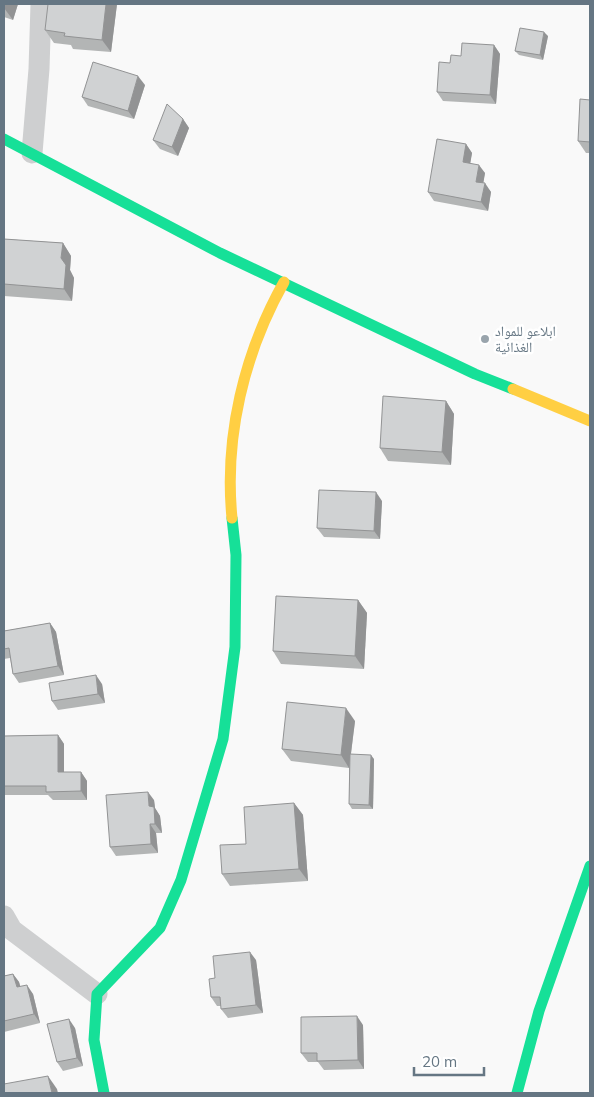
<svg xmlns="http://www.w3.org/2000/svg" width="594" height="1097" font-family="Mulish,'Noto Naskh Arabic',sans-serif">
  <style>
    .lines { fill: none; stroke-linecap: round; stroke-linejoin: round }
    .street { stroke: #cecfd0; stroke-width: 21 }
    .fast { stroke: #16e098; stroke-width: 11 }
    .slow { stroke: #ffcf43; stroke-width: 11 }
    .wall { fill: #b3b5b5 }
    .shaded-wall { fill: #929394 }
    .building { fill: #d0d2d3; stroke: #929394 }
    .poi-dot { fill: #99a4ac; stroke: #fff; stroke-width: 2 }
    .labels { text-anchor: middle; stroke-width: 5; stroke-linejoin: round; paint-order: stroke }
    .poi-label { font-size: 14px; fill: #657683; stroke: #fff; text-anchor: start }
  </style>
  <rect width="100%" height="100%" fill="#f9f9f9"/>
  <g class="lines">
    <g class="street">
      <path d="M32 153 39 69 41 4"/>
      <path d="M4 916 12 930 97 994"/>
    </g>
    <g class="fast">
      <path d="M4 139 220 253 475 374 513 389"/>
      <path d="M104 1093 94 1040 97 994 160 928 181 880 223 739 235 647 236 555 232 518"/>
      <path d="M517 1093 539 1011 590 866"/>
    </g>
    <g class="slow">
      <path d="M513 389 590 421"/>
      <path d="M232 518C224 437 244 353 284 282"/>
    </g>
  </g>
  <g class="wall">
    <path d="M4 4H18L13 20 4 17Z"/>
    <path d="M117 4 111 52 73 49 71 45 54 43 45 30Z"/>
    <path d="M548 36 543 60 519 55 515 51Z"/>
    <path d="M494 45 500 54 496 104 443 101 437 92 450 63 461 56Z"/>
    <path d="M145 85 134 119 88 106 82 97Z"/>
    <path d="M590 100V153H586L578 141Z"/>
    <path d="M183 119 189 128 178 156 160 149 153 140Z"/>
    <path d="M466 144 472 153 470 163 485 173 483 183 491 192 488 211 434 201 428 192Z"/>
    <path d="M4 239 63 243 71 256 70 270 74 278 72 301 4 296Z"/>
    <path d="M446 401 454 414 451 465 388 461 380 448Z"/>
    <path d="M382 501 380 539 324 537 317 528Z"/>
    <path d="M358 600 367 613 364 669 281 664 273 651Z"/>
    <path d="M50 623 56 632 64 675 19 683 13 674 10 658 4 659V631Z"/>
    <path d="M102 684 105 703 58 710 52 701Z"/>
    <path d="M355 721 351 754 374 759 373 809H352L349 804V768L291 761 282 749Z"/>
    <path d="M58 735 64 744V772H81L87 781V800H53L48 795H4V736Z"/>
    <path d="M154 800 155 808 160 816 162 833H156L158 853 116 856 110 847Z"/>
    <path d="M294 803 303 815 308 881 230 886 222 874 246 844Z"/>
    <path d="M256 960 263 1013 228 1018 221 1009V1006H217L211 997 215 978Z"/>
    <path d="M13 974 19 982 20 986 33 994 40 1023 4 1032V976Z"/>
    <path d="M363 1025 364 1069 324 1070 318 1062H308L301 1053Z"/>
    <path d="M75 1028 83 1066 63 1071 57 1062Z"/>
  </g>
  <g class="shaded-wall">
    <path d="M5 4H18L13 20 4 8Z"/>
    <path d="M106 4H117L111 52 102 40Z"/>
    <path d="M544 32 548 36 543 60 540 55Z"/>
    <path d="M494 45 500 54 496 104 490 95Z"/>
    <path d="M138 76 145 85 134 119 128 111Z"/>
    <path d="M183 119 189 128 178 156 172 147Z"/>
    <path d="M466 144 472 153 469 171 463 162Z"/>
    <path d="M479 165 485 173 482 191 476 182Z"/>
    <path d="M485 183 491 192 488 211 481 202Z"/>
    <path d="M63 243 71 256 70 270 74 278 72 301 64 289 61 258Z"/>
    <path d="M446 401 454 414 451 465 442 452Z"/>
    <path d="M376 492 382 501 380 539 374 531Z"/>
    <path d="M358 600 367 613 364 669 355 656Z"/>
    <path d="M50 623 56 632 64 675 58 666Z"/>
    <path d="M96 675 102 684 105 703 98 694Z"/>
    <path d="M346 708 355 721 349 768 341 755Z"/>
    <path d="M58 735 64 744V781L58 772Z"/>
    <path d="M371 755 374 759 373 809 369 805Z"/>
    <path d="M81 772 87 781V800L81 791Z"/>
    <path d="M148 792 154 800 155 808 160 816 162 833 155 824 149 806Z"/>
    <path d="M294 803 303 815 308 881 299 869Z"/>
    <path d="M150 824 156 833 158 853 151 844Z"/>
    <path d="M250 952 256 960 263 1013 256 1005Z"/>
    <path d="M13 974 19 982 23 996 17 987Z"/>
    <path d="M27 985 33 994 40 1023 34 1014Z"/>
    <path d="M357 1016 363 1025 364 1069 358 1060Z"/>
    <path d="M69 1019 75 1028 83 1066 77 1058Z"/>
    <path d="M48 1076 57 1089 58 1093H52Z"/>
  </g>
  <g class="building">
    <path d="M48 4H106L102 40 64 36 65 33 45 30Z"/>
    <path d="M520 28 544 32 540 55 515 51Z"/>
    <path d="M462 43 494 45 490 95 437 92 439 62 450 63 451 55 461 56Z"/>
    <path d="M93 62 138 76 128 111 82 97Z"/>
    <path d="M580 99 590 100V142L578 141Z"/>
    <path d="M167 104 183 119 172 147 153 140Z"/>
    <path d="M437 139 466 144 463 162 479 165 476 182 485 183 481 202 428 192Z"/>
    <path d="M4 239 63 243 61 258 66 265 64 289 4 284Z"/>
    <path d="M383 396 446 401 442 452 380 448Z"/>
    <path d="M319 490 376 492 374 531 317 528Z"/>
    <path d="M276 596 358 600 355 656 273 651Z"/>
    <path d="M50 623 58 666 13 674 9 648 4 649V631Z"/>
    <path d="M96 675 98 694 52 701 49 683Z"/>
    <path d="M287 702 346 708 341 755 282 749Z"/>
    <path d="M58 735V772H81V791L46 792V786H4V736Z"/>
    <path d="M350 754 371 755 369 805 349 804Z"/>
    <path d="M148 792 149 806 154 807 155 824H150L151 844 110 847 106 795Z"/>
    <path d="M294 803 299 869 222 874 220 845 246 844 244 807Z"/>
    <path d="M250 952 256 1005 221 1009 220 997H211L209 979 215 978 213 956Z"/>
    <path d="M13 974 17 987 27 985 34 1014 4 1021V976Z"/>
    <path d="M357 1016 358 1060 317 1061V1053H301V1017Z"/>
    <path d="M69 1019 77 1058 57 1062 47 1024Z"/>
    <path d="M48 1076 52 1093H4V1084Z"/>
  </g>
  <circle class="poi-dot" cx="485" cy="339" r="5"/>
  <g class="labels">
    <g class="poi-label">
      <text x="495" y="336">ابلاعو للمواد<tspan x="495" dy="16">الغذائية</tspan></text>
    </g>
  </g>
  <rect width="594" height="1097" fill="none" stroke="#657683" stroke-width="10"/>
  <path d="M414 1067v8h70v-8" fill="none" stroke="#657683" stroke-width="2.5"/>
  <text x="422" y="1067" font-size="15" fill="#657683" stroke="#ffffff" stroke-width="4" paint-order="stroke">20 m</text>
</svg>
